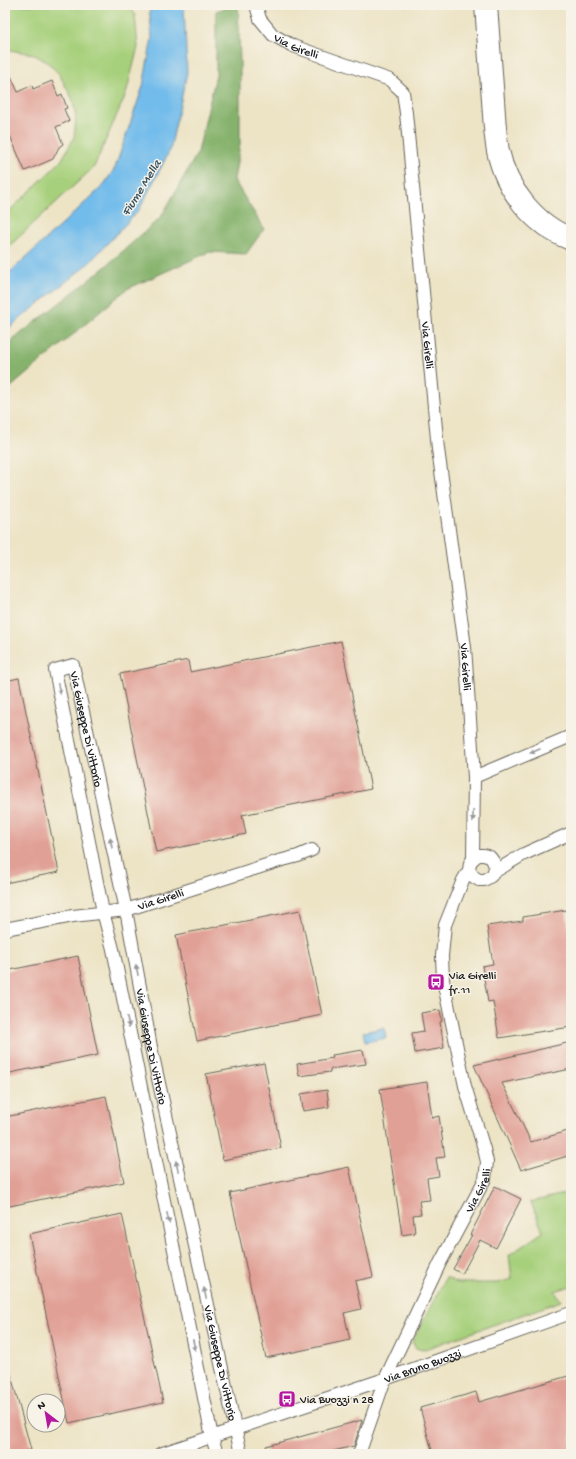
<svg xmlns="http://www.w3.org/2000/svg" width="576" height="1459" font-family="'Gochi Hand',sans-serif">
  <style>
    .green { fill: #a7d07c; stroke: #62764c }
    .forest { fill: #85b26c; stroke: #506744 }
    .water { fill: #72bceb; stroke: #476c84 }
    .building { fill: #e1a096 }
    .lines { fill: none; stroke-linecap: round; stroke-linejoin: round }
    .street-casing { stroke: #656258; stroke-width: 14 }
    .highway-casing { stroke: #656258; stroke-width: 24 }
    .street { stroke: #fff; stroke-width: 12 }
    .highway { stroke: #fff; stroke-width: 22 }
    .oneway { fill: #999 }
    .labels { text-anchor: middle; stroke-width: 3; stroke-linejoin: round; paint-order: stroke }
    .street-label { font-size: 12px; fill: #1c1c1c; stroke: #f7f3e8 }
    .poi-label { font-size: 12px; fill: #1c1c1c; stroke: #f7f3e8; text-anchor: start }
    .water-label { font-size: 13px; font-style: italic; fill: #3a5464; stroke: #f7f3e8 }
  </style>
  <rect width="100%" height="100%" fill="#f7f3e8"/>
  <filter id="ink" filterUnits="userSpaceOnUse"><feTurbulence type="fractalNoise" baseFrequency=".025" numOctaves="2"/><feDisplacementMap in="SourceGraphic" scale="8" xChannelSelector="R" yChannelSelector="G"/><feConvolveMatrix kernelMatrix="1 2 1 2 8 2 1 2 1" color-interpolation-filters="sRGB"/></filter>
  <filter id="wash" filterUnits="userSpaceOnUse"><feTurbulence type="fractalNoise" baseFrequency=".012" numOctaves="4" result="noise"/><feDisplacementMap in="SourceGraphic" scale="16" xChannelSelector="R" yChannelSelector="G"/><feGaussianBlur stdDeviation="0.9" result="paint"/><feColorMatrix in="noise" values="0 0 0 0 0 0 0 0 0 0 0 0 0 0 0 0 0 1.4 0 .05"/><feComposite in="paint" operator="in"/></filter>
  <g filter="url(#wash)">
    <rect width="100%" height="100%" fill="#ede4c6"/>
    <g class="green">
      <path d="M5 5H125L132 9 135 15 138 47 126 94 94 167 5 250V215L61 161 74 138 76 117 73 100 59 74 47 62 33 54 5 49Z"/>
      <path d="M571 1192V1286L555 1291 561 1301 422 1350 416 1348 412 1342 446 1277 457 1283H497L512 1279 509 1255 543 1232 531 1202Z"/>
    </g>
    <path class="forest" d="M236 5H238L240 61V144L234 180 264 229 246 254 209 252 127 289 5 392V346L105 267 161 217 198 152 216 75V11Z"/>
    <g class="water">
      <path d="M149 5H184L187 73 170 150 139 210 88 264 5 331V277L103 186 115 168 143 86 152 38Z"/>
      <path d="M384 1028 386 1038 365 1042 363 1032Z"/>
    </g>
    <g id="blocks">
      <g class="building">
        <path d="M5 63 18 92 32 85 33 89 52 81 58 96 62 94 67 108 64 109 69 121 56 127 63 144 59 147 53 159 25 171 5 124Z"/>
        <path d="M341 641 371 789 242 815 246 834 156 852 120 674 188 660 190 672Z"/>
        <path d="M19 678 59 872 5 883V681Z"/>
        <path d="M300 910 322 1015 197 1041 176 935Z"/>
        <path d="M566 910 571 945V1027L499 1038 493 1001 488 1002 482 966 493 964 487 926 523 921V917Z"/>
        <path d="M78 956 98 1055 5 1074V971Z"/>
        <path d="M440 1010 442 1021 440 1022 444 1048 415 1053 412 1033 424 1031 421 1013Z"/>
        <path d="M571 1042V1069L502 1083 531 1142 571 1130V1155L521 1170 474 1065Z"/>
        <path d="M363 1050 366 1064 330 1069V1072L299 1076 297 1064 333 1058 332 1055Z"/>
        <path d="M264 1063 281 1148 223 1160 206 1074Z"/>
        <path d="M427 1082 432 1118 439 1116 445 1157 436 1158 439 1176 427 1178 430 1200 419 1201 421 1214 413 1215 415 1233 402 1235 380 1089Z"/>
        <path d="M327 1090 329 1107 303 1111 301 1094Z"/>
        <path d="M106 1096 124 1182 5 1207V1117Z"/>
        <path d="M349 1167 373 1277 355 1281 361 1309 344 1313 350 1340 266 1358 230 1193Z"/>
        <path d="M495 1186 521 1199 496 1248 480 1240 462 1274 453 1269 472 1235H470Z"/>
        <path d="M122 1214 163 1402 69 1423 29 1234Z"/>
        <path d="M8 1364 31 1450 14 1454H5V1365Z"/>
        <path d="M568 1376 571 1388V1454H433L420 1408 476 1392 479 1402Z"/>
        <path d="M362 1420 354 1446 321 1454H268L266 1446Z"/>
      </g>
    </g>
  </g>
  <g filter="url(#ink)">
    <use href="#blocks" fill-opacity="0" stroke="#656258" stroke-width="1"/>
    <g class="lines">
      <g class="street-casing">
        <g id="street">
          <path id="s1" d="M256 5 260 19 273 35 293 46 390 80 403 92 406 113 438 449 465 647 474 777 473 859"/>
          <path d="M474 777 571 736"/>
          <path d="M494 872 524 854 571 833"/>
          <path id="s2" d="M5 929 73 916 126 910 279 861 298 856 312 850"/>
          <path id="s3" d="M160 1454 385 1379 571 1313"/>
          <path id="s4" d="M217 1454 212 1437 113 949 103 912 55 670 73 665 126 910 151 1047 241 1454"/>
          <path id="s5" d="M359 1454 385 1379 440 1263 485 1179 487 1162 484 1149 465 1086 443 980 442 956 445 925 463 880 469 870 470 863 473 859 478 855H484L490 857 493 861 495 867 494 872 491 876 484 880H479L474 877 469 870"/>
        </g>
      </g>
      <g class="highway-casing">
        <path id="highway" d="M486 5C488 32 490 60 492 87 494 108 494 130 498 151 506 189 534 225 571 239"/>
      </g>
      <use href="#street" class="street"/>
      <use href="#highway" class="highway"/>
    </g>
    <defs><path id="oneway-solid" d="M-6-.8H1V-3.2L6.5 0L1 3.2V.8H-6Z"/></defs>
    <g class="oneway">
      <use href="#oneway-solid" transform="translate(59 689) rotate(78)"/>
      <use href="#oneway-solid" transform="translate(535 751) rotate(157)"/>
      <use href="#oneway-solid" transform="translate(473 816) rotate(92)"/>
      <use href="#oneway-solid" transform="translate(111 843) rotate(-102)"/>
      <use href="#oneway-solid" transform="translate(137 970) rotate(-101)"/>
      <use href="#oneway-solid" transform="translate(128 1022) rotate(78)"/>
      <use href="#oneway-solid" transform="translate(177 1166) rotate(-102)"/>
      <use href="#oneway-solid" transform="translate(168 1218) rotate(78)"/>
      <use href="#oneway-solid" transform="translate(205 1293) rotate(-102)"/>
      <use href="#oneway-solid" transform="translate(194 1345) rotate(78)"/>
    </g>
  </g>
  <defs>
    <g id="bus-square" transform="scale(0.9)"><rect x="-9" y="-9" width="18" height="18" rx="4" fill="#b5179e" stroke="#f7f3e8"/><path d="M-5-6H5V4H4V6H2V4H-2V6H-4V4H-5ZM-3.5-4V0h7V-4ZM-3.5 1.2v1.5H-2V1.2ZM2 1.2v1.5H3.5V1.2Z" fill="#fff"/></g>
  </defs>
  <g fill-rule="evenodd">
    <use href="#bus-square" x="436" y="982"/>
    <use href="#bus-square" x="287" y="1399"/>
  </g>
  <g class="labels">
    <g class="street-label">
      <text dy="4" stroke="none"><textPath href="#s1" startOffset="61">Via Girelli</textPath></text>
      <text dy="4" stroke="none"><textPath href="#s1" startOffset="433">Via Girelli</textPath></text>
      <text dy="4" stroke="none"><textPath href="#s1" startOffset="757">Via Girelli</textPath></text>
      <text dy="4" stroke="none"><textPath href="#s4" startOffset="885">Via Giuseppe Di Vittorio</textPath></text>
      <text dy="4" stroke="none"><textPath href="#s2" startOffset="159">Via Girelli</textPath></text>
      <text dy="4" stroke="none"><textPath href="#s4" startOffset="1209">Via Giuseppe Di Vittorio</textPath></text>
      <text dy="4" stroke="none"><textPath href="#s5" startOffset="290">Via Girelli</textPath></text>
      <text dy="4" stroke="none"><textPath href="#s4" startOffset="1533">Via Giuseppe Di Vittorio</textPath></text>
      <text dy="4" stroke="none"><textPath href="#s3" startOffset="277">Via Bruno Buozzi</textPath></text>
    </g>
    <g class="poi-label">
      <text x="449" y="979">Via Girelli<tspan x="449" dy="14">fr.11</tspan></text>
      <text x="300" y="1403">Via Buozzi n 28</text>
    </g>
    <g class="water-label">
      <text transform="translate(140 187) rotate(-58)" y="5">Fiume Mella</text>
    </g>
  </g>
  <rect width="576" height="1459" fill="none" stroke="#f7f3e8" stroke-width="20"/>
  <g transform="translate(46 1413) rotate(329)"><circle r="19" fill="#f7f3e8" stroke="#9f9d96"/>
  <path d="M0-3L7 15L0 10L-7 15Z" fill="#b5179e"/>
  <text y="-6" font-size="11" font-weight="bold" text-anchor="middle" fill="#1c1c1c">N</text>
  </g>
</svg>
